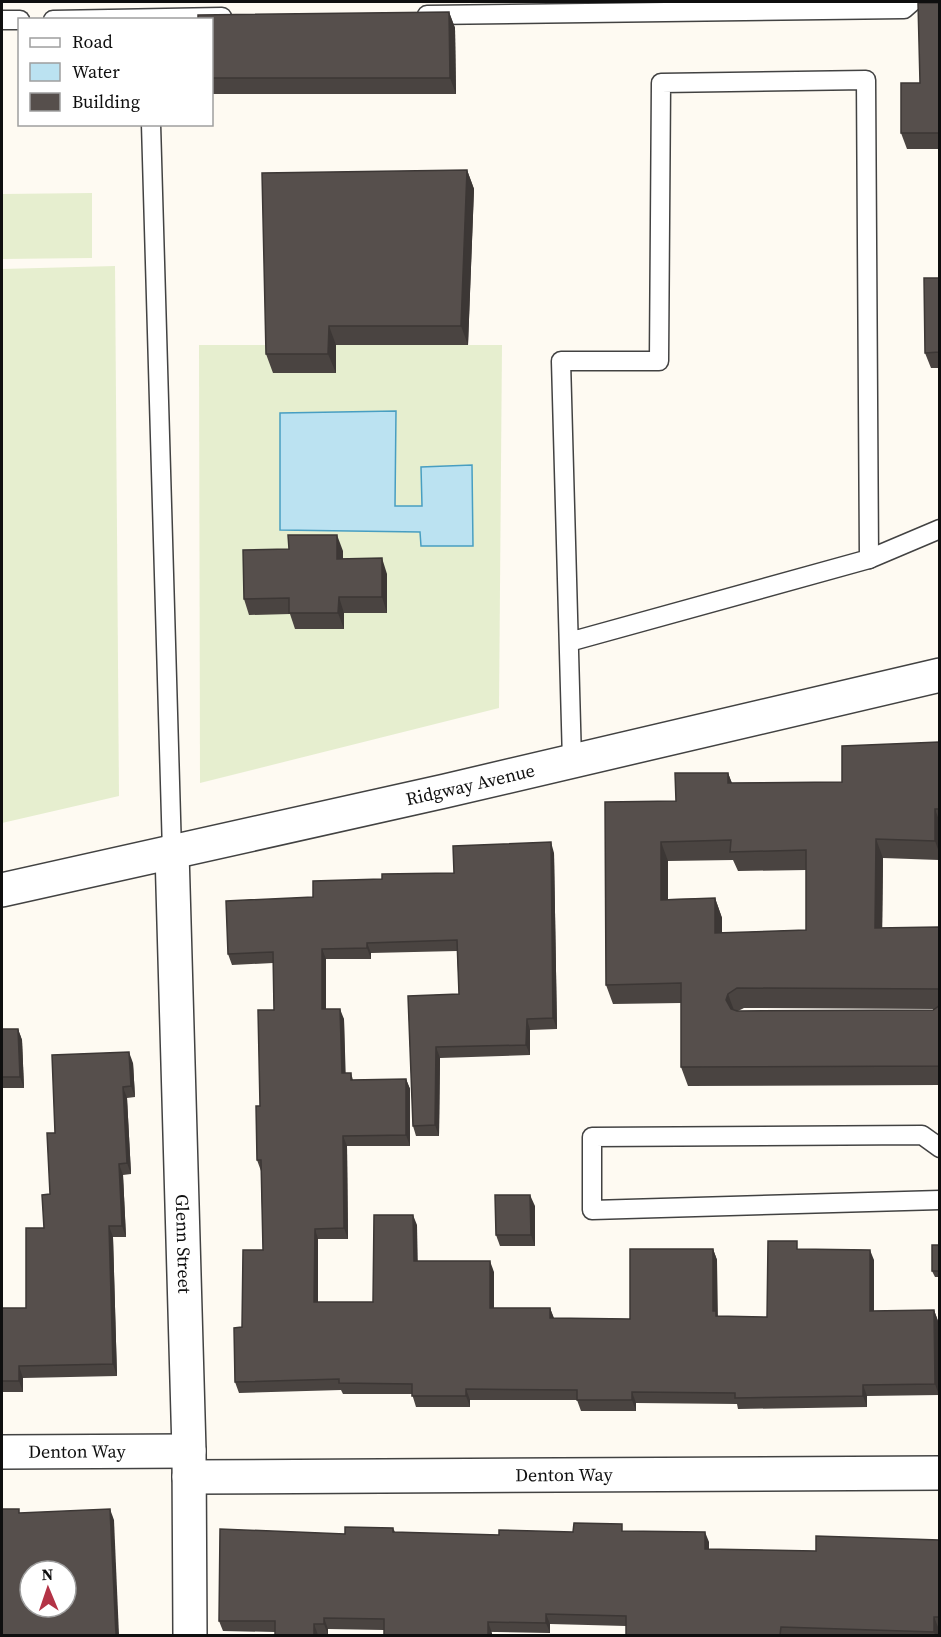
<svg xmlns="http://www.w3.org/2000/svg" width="941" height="1637" font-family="'Source Serif 4',serif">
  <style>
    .pitch { fill: #e6eecf }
    .water { fill: #bbe2f1; stroke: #489ec1; stroke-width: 1.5 }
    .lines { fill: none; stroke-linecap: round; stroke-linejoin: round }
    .lane-casing { stroke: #424242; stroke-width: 21 }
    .street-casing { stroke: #424242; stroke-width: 36 }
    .lane { stroke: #fff; stroke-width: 18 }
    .street { stroke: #fff; stroke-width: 33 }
    .wall { fill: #4a4441; fill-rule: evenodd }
    .shaded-wall { fill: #3c3735 }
    .building { fill: #564f4c; stroke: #3c3735; stroke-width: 1.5; fill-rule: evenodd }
    .labels { text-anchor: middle; stroke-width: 6; stroke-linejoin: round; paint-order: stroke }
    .street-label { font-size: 18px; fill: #0f0f0f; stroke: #fff }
  </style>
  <rect width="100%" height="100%" fill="#fefaf2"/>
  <g class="pitch">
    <path d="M92 193V258L2 259V194Z"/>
    <path d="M115 266 119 796 2 823V269Z"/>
    <path d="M199 345H502L499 708 200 783Z"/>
  </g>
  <path class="water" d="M396 411 395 506H422L421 467 472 465 473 546H421L420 532 280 530V413Z"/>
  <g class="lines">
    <g class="lane-casing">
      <g id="lane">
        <path d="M427 15 904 9 912 2"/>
        <path d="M2 20H20"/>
        <path d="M53 20 222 17"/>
        <path d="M151 124 172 852"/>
        <path d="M869 559 940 529"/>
        <path d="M569 642 869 559 866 80 661 83 659 361H561L572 761"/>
        <path d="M940 1148 922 1135 592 1137V1210L940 1200"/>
      </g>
    </g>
    <g class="street-casing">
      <g id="street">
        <path id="s1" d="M172 852 189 1451 190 1636"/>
        <path id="s2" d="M2 890 445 791 940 675"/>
        <path id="s3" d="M2 1452 189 1451"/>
        <path id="s4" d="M189 1477 940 1473"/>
      </g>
    </g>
    <use href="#lane" class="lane"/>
    <use href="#street" class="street"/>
  </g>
  <g class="wall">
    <path d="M939 3V149H907L901 133 920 83Z"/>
    <path d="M449 12 455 28 456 94H212V20Z"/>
    <path d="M467 170 474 189 468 345H336V373H273L266 354Z"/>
    <path d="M939 278V368H931L925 353Z"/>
    <path d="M343 551V559L387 574V613H344V629H295L290 614 249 615 244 599Z"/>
    <path d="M939 742V860L883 858 882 928 939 927V1085L688 1086 681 1067V1003L613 1004 606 985 676 801 728 773 732 783 842 782ZM733 860 738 871 806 870V930L722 933V918L715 898 668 899V861ZM744 1008 935 1009 933 1010 738 1011Z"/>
    <path d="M554 853 557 1029 530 1030V1055L440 1058 439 1136H416L413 1126 408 996 459 994 457 951 371 953V959H326V1009L344 1019 345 1073H351L353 1080 406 1079 410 1089V1146H347L348 1239H318V1302H373L417 1225V1261L494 1272V1308H550L554 1318 630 1319 713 1249 717 1260 718 1316 767 1317 800 1249 874 1260V1311L934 1310 938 1321 939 1395 867 1396V1407L738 1409 737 1404 636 1403V1411H581L577 1400H470V1407H416L412 1394H343L341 1390 239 1393 235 1382 242 1327 263 1250 261 1171 257 1160 260 1106 274 1010 273 963 232 965 228 954 313 897 382 879 454 873Z"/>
    <path d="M2 1029H18L22 1040 24 1088H2Z"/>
    <path d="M133 1063 135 1097 127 1098 131 1174 123 1175 126 1237H113L117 1376 23 1378V1392H2V1308H26L44 1228 50 1194 55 1133Z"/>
    <path d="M535 1206V1246H500L496 1235Z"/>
    <path d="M939 1245V1277H935L932 1271Z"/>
    <path d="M393 1528 395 1532 499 1535 624 1531 709 1542V1549L816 1551 939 1540V1627H938V1635H626V1626L550 1624V1633L328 1629V1635L275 1632 223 1631 219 1621 345 1534Z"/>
  </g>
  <g class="shaded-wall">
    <path d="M449 12 455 28 456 94 450 78Z"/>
    <path d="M467 170 474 189 468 345 461 326Z"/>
    <path d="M329 326 336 345V373L328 354Z"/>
    <path d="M337 535 343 551V575L337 559Z"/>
    <path d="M382 558 387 574V613L382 597Z"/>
    <path d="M339 597 344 613V629L338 613Z"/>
    <path d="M728 773 735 792 728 783Z"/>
    <path d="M935 809 939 820V852L935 841Z"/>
    <path d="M876 839 883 858 882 948 875 928Z"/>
    <path d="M551 842 554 853 557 1029 553 1018Z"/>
    <path d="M661 842 668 861V919L661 900Z"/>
    <path d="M715 898 722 918V952L715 933Z"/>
    <path d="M367 943 371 953V959L367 948Z"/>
    <path d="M322 949 326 959V1020L322 1009Z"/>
    <path d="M728 994 735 1013 733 1020 726 1000Z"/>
    <path d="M340 1009 344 1019 346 1084 342 1073Z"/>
    <path d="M527 1019 530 1030V1055L526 1045Z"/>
    <path d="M18 1029 22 1040 24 1088 20 1077Z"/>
    <path d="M436 1047 440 1058 439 1136 435 1125Z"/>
    <path d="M129 1052 133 1063 135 1097 131 1086Z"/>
    <path d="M406 1079 410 1089V1146L406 1135Z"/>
    <path d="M123 1087 127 1098 131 1174 127 1163Z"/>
    <path d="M343 1136 347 1146 348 1239 344 1228Z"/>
    <path d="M119 1164 123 1175 126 1237 122 1226Z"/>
    <path d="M530 1195 535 1206V1246L531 1235Z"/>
    <path d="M413 1215 417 1225 418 1272 414 1261Z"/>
    <path d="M109 1226 113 1237 117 1376 113 1364Z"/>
    <path d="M315 1229 318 1239V1312L314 1302Z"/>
    <path d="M713 1249 717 1260V1315L720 1322 713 1311Z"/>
    <path d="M870 1250 874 1260V1321L870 1311Z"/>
    <path d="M490 1261 494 1272V1318L490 1308Z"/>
    <path d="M550 1308 554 1319 550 1318Z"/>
    <path d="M934 1310 938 1321 939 1395 935 1384Z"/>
    <path d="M19 1366 23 1378V1392L19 1381Z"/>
    <path d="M863 1385 867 1396V1407L863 1396Z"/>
    <path d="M466 1389 470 1400V1407L466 1396Z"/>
    <path d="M632 1392 636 1403V1411L632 1400Z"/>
    <path d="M110 1509 114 1520 119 1635H116Z"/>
    <path d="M705 1532 709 1542V1560L705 1549Z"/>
    <path d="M546 1614 550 1624V1633L546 1623Z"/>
    <path d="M934 1617 938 1627V1635H935L934 1632Z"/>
    <path d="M324 1618 328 1629V1635L324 1624Z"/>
    <path d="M488 1622 492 1633V1635H488Z"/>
    <path d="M314 1624 318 1635H314Z"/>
  </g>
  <g class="building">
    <path d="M918 3H939V133H901V83H920Z"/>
    <path d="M449 12 450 78H212V20H198V15Z"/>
    <path d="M467 170 461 326H329L328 354H266L262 173Z"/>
    <path d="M924 278H939V352L925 353Z"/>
    <path d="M288 535H337V559L382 558V597H339L338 613H289V598L244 599 243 550 289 549Z"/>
    <path d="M939 742V809H935V841L876 839 875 928 939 927V990V989L737 988 728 994 726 1000 731 1009 737 1011 933 1010 939 1006V1066L681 1067V983L606 985 605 802 676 801 675 773H728V783L842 782V746ZM731 840 730 852 806 850V930L715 933V898L661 900V842Z"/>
    <path d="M551 842 553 1018 527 1019 526 1045 436 1047 435 1125 413 1126 408 996 459 994 457 940 367 943V948L322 949V1009H340L342 1073H351V1080L406 1079V1135L343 1136 344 1228 315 1229 314 1302H373L374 1215H413L414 1261H490V1308H550V1318L630 1319V1249H713V1311H716V1316L767 1317 768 1241H797V1249L870 1250V1311L934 1310 935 1384 863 1385V1396L735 1398V1393L632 1392V1400H577V1390L466 1389V1396H412V1384L339 1383V1379L235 1382 234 1328 242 1327 243 1250H263L261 1160H257L256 1106H260L258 1010H274L273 952 228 954 226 901 313 897V881L382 879V874L454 873 453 846Z"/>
    <path d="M2 1029H18L20 1077H2Z"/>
    <path d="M129 1052 131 1086 123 1087 127 1163 119 1164 122 1226H109L113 1364 19 1366V1381H2V1308H26V1228H44L42 1195 50 1194 47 1133H55L52 1055Z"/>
    <path d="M495 1195H530L531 1235H496Z"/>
    <rect x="932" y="1245" width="7" height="26"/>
    <path d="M2 1509H19V1513L110 1509 116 1635H2ZM30 1571H66V1607H30Z"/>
    <path d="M574 1523 622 1524V1531L705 1532V1549L816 1551V1536L939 1540V1617H934V1632L781 1627 780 1635H626V1616L546 1614V1623L488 1622V1635H384V1619L324 1618V1624H314V1635H275V1621H219L220 1529 345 1534V1527L393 1528V1532L499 1535V1530L573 1532Z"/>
  </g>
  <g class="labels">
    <g class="street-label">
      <text dy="6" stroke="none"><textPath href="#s2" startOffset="480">Ridgway Avenue</textPath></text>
      <text dy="6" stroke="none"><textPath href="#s1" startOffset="392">Glenn Street</textPath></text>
      <text dy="6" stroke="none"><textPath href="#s3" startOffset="75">Denton Way</textPath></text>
      <text dy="6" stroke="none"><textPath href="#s4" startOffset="375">Denton Way</textPath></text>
    </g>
  </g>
  <rect width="941" height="1637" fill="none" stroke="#0f0f0f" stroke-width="6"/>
  <rect x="18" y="18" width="195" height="108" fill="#ffffff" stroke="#9f9f9f" stroke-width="1.5"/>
  <rect x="30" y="38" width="30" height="9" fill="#ffffff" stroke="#9f9f9f" stroke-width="1.5"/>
  <text x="72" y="48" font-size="18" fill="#0f0f0f">Road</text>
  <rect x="30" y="63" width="30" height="18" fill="#bbe2f1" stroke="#9f9f9f" stroke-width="1.5"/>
  <text x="72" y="78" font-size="18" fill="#0f0f0f">Water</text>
  <rect x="30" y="93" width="30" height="18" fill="#564f4c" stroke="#9f9f9f" stroke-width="1.5"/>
  <text x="72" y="108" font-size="18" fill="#0f0f0f">Building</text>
  <g transform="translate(48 1589) rotate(358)"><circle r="28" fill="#ffffff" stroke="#9f9f9f" stroke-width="1.5"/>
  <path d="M0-4.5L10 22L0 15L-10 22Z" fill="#b33346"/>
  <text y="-9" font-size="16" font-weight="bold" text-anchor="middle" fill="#0f0f0f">N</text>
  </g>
</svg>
